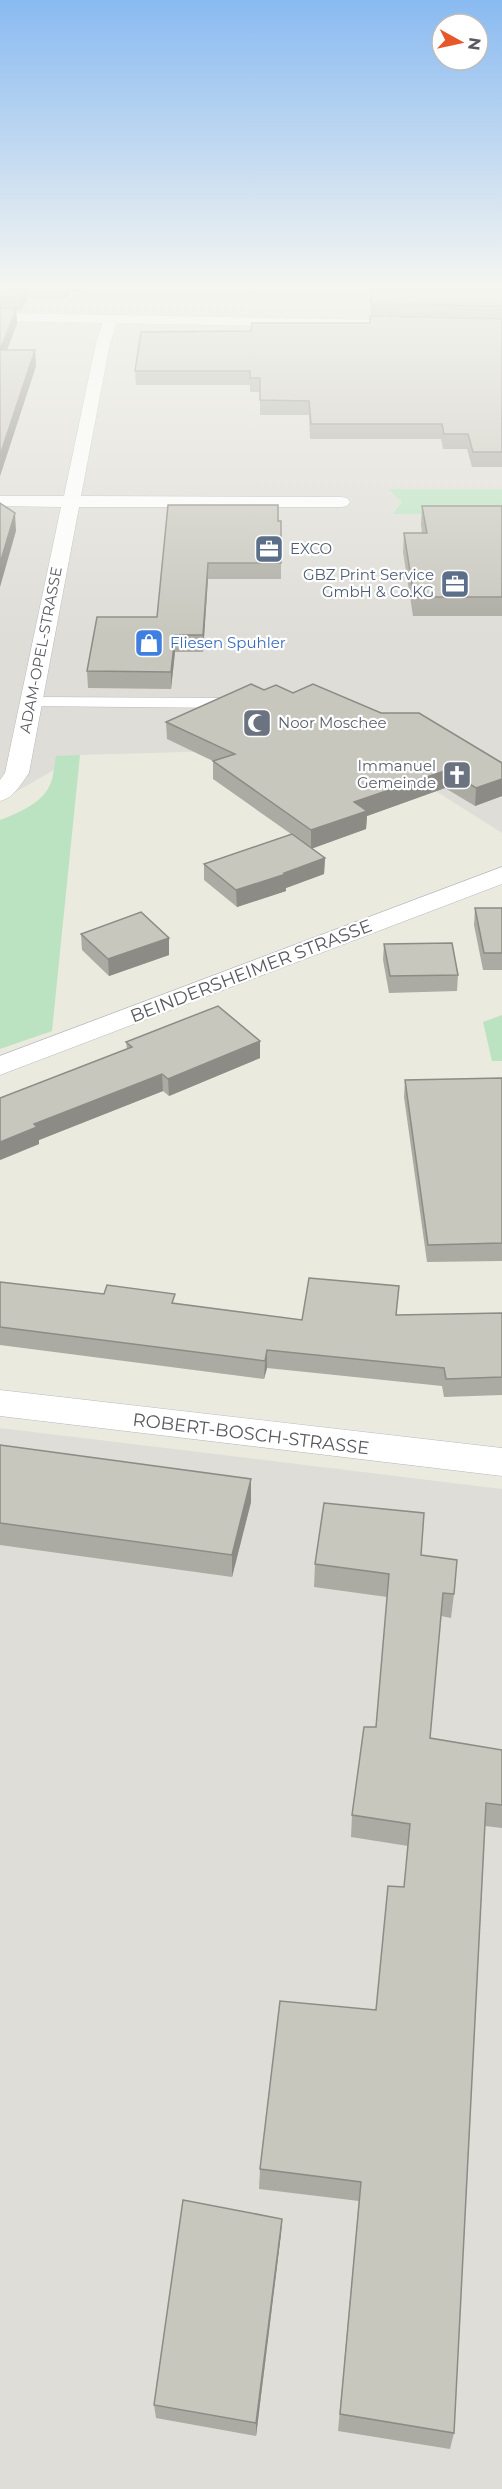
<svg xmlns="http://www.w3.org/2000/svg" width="502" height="2489" font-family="Montserrat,sans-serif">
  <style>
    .industrial { fill: #deddd7 }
    .green { fill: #bbe3c1 }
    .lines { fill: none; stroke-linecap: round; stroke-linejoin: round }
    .service-casing { stroke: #b7b8be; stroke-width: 1 }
    .minor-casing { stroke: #b7b8be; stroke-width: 1 }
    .tertiary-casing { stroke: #b7b8be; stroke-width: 1 }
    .service { fill: #fff; fill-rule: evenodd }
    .minor { fill: #fff; fill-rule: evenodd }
    .tertiary { fill: #fff; fill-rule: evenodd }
    .wall { fill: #acaba3 }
    .shaded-wall { fill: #8c8b85 }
    .building { fill: #c8c7be; stroke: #8c8b85; stroke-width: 1.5 }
    .labels { text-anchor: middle; stroke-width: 4.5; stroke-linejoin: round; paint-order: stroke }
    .far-service-label { font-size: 15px; fill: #4e5e75; stroke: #fff; text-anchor: start }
    .far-shop-label { font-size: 15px; fill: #366cbe; stroke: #fff; text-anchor: start }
    .far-street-label { font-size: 15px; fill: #585a60; stroke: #fff }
    .far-worship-label { font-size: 15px; fill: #5b616d; stroke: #fff; text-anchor: start }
    .street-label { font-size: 18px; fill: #585a60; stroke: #fff }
  </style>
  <rect width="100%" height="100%" fill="#ebeadf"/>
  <g class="industrial">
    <path d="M0 289H502V489H389L402 502 392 513 502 514V833L366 747 80 755 0 801Z"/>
    <path d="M0 1428 502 1489V2489H0Z"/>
  </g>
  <g class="green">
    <path d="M388 489H502V514H392L402 502Z"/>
    <path d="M80 755 52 1031 0 1049V820C17 814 42 803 50 785 54 776 54 765 56 756Z"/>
    <path d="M502 1015V1061H492L483 1022Z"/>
  </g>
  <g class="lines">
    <g class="service-casing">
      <path id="service" d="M30 697 231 698 237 699 240 703 237 707 231 708 24 706 21 702 24 698Z"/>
    </g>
    <g class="minor-casing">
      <g id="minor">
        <path d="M111 315 118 319 110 343 81 496 341 497 347 498 350 502 347 506 341 507H79L29 773C20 785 15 797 0 801V780L5 773 61 507 0 506V496H64L96 343 104 319Z"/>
        <path d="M0 1390 502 1448V1476L0 1416Z"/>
      </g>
    </g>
    <g class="tertiary-casing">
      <g id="tertiary">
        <path d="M0 313 383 320 390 324 383 328 0 321Z"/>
        <path d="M502 867V884L0 1075V1056Z"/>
      </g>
    </g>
    <use href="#service" class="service"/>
    <use href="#minor" class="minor"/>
    <use href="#tertiary" class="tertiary"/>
  </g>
  <g class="wall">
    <path d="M0 289H82L81 292 70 291 67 298H27L21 311H16L17 324 7 350H35L36 366 0 476Z"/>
    <path d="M371 289H502V467H472L467 449H443L441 439H310L309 415H260V392H250V385H136L135 371 251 331 370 323Z"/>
    <path d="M168 505 281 521V579H208L203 652H175L171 689 88 688 87 671 157 617Z"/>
    <path d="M422 506H502V616H413L403 552 404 533H422L421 524Z"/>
    <path d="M264 690 293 693 381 713 502 763V796L475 806 445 788 367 816 366 829 312 848 325 858 324 874 286 888V891L237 907 204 880V864L291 834 213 779V761L167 739 166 722Z"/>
    <path d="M475 908H502V970H483L474 925Z"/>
    <path d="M81 934 169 938V955L109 976 82 950Z"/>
    <path d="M384 944 458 975 457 991 389 993 383 960Z"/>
    <path d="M126 1042 260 1058 169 1096 163 1091 39 1140V1144L0 1160 127 1049Z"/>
    <path d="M502 1078V1261L427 1262 404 1097 405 1080Z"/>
    <path d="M0 1282 302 1320 396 1315 502 1313V1395L444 1397 442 1386 267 1368 264 1379 0 1345Z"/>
    <path d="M0 1445 251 1502 232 1577 0 1545Z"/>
    <path d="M421 1555 454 1594 451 1618 441 1616 430 1738 502 1750V1828L485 1826 454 2433 450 2449 338 2431 359 2201 259 2189 260 2169 376 2010 404 1887 408 1846 351 1837 352 1815 376 1727 387 1597 314 1587 315 1564Z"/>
    <path d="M282 2219 281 2234 256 2436 156 2418 154 2405Z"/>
  </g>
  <g class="shaded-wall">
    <path d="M23 289H26L27 298 21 311 20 297Z"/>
    <path d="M66 289H69L70 291 67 298Z"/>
    <path d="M16 309 17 324 1 365 0 350Z"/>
    <path d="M35 350 36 366 0 476V455Z"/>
    <path d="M15 513 16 531 0 587V563Z"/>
    <path d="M208 563V579L203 652V635Z"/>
    <path d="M175 635V652L171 689V672Z"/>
    <path d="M447 770 445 788 367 816 366 829 311 849V830L354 802Z"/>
    <path d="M502 779V796L475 806 476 788Z"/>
    <path d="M325 858 324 874 286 888V891L237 907 236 890Z"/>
    <path d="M169 938V955L109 976 108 959Z"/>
    <path d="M260 1041V1058L169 1096 168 1079Z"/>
    <path d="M162 1074 163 1091 39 1140V1144L0 1160V1142L34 1124Z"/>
    <path d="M267 1350V1368L264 1379 265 1361Z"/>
    <path d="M251 1479V1502L232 1577V1555Z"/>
    <path d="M282 2219 281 2234 256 2436V2423Z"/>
  </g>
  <g class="building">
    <path d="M0 289H23L20 297H0Z"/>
    <path d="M371 289H502V306L371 304Z"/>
    <path d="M0 308 16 309 0 350H35L0 455Z"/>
    <path d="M370 316 502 319V452H473L468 434H444L442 424H311L309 401 260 400V378H250V371H135L141 332 251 331 252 323H370Z"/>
    <path d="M0 503 15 513 0 563Z"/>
    <path d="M168 505H278V521H281V563H208L203 635H175L171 672 87 671 97 617H157Z"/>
    <path d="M422 506H502V597H414L404 533H427Z"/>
    <path d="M251 684 264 690 276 685 293 693 313 684 381 713H419L502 763V779L476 788 447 770 354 802 367 811 311 830 213 761 235 754 166 722Z"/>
    <path d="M292 834 325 858 284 873 286 874 236 890 204 864Z"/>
    <path d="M475 908H502V953H484Z"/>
    <path d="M141 912 169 938 108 959 81 934Z"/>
    <path d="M452 943 458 975 390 976 384 944Z"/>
    <path d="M218 1006 260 1041 168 1079 162 1074 34 1124 37 1127 0 1142V1098L132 1047 126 1042Z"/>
    <path d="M502 1078V1243L428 1245 405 1080Z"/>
    <path d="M309 1278 399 1286 396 1315 502 1313V1377L446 1379 444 1368 267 1350 265 1361 0 1327V1282L104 1294 107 1285 175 1294 172 1303 302 1320Z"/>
    <path d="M0 1445 251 1479 232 1555 0 1523Z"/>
    <path d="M324 1503 424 1513 421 1555 457 1560 454 1594 443 1593 430 1738 502 1750V1805L486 1803 454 2433 340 2414 361 2182 260 2169 280 2001 376 2010 388 1886 404 1887 410 1824 352 1815 364 1727H376L389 1574 315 1564Z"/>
    <path d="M183 2200 282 2219 256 2423 154 2405Z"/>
  </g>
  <linearGradient id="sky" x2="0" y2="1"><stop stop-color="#89baf1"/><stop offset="0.45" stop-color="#f6f6f1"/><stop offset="1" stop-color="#f6f6f1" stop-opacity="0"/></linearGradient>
  <rect width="502" height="637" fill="url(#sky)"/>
  <defs>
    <g id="office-square" transform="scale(1.5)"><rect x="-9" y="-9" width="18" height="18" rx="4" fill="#5c6f8a" stroke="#fff"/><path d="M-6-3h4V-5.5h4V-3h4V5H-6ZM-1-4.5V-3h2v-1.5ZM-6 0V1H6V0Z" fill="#fff"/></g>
    <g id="shop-square" transform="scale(1.5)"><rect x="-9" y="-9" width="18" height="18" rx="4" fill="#3f7fe0" stroke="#fff"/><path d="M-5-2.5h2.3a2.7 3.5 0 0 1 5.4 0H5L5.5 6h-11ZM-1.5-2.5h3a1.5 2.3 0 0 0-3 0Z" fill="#fff"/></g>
    <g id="mosque-square" transform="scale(1.5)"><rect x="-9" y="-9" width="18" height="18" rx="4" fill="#6b7280" stroke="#fff"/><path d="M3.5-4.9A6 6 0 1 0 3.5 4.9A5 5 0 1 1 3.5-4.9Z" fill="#fff"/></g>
    <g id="church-square" transform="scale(1.5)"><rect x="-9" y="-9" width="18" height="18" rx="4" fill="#6b7280" stroke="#fff"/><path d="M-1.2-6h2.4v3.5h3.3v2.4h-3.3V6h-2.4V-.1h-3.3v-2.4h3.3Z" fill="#fff"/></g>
  </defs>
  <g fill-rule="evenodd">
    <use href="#office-square" x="269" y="549"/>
    <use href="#office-square" x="455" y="584"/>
    <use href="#shop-square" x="149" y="643"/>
    <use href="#mosque-square" x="257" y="723"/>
    <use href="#church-square" x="457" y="775"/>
  </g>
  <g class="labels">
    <g class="far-service-label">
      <text x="290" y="554">EXCO</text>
      <text x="434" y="580" text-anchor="end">GBZ Print Service<tspan x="434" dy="17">GmbH &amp; Co.KG</tspan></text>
    </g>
    <g class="far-shop-label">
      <text x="170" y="648">Fliesen Spuhler</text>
    </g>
    <g class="far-street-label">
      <text transform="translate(41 650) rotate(-79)" y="5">ADAM-OPEL-STRASSE</text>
    </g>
    <g class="far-worship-label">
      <text x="278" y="728">Noor Moschee</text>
      <text x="436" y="771" text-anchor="end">Immanuel<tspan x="436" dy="17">Gemeinde</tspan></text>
    </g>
    <g class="street-label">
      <text transform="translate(251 971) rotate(-21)" y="6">BEINDERSHEIMER STRASSE</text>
      <text transform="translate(251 1434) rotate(7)" y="6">ROBERT-BOSCH-STRASSE</text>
    </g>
  </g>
  <g transform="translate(460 42) rotate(98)"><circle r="28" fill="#ffffff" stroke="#bcbdbf" stroke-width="1.5"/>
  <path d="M0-4.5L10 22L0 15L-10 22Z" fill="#e6572a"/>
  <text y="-9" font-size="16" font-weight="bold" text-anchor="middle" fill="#585a60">N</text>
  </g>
</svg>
